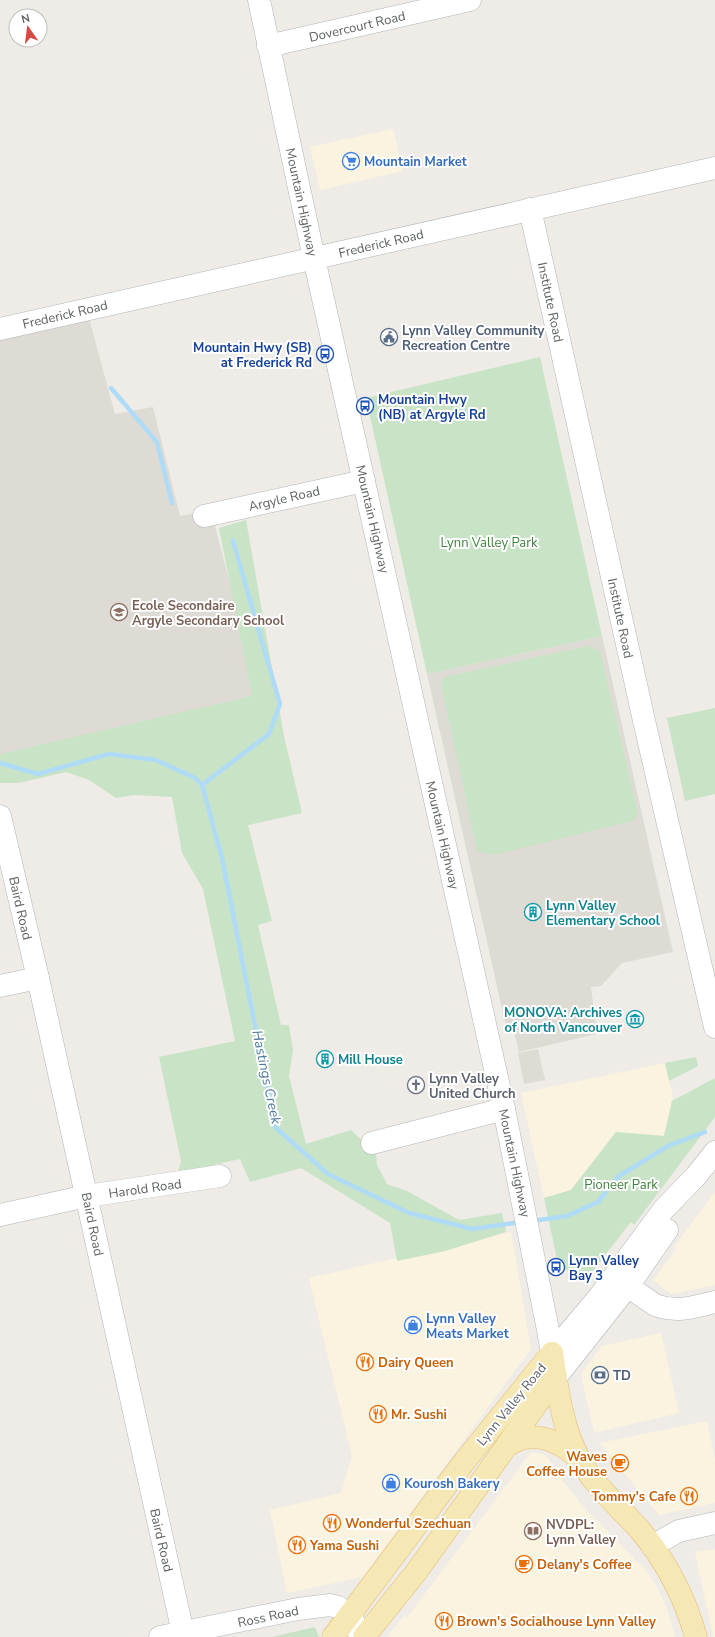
<svg xmlns="http://www.w3.org/2000/svg" width="715" height="1637" font-family="'Nunito Sans',sans-serif">
  <style>
    .commercial { fill: #faf3e0 }
    .education { fill: #dedbd5 }
    .green { fill: #c8e3c6 }
    .lines { fill: none; stroke-linecap: round; stroke-linejoin: round }
    .stream { stroke: #afdbf6; stroke-width: 4.5 }
    .minor-casing { stroke: #b2b4b7; stroke-width: 23 }
    .major-casing { stroke: #e2ba6c; stroke-width: 23 }
    .minor { stroke: #fff; stroke-width: 22 }
    .major { stroke: #f6e8b4; stroke-width: 22 }
    .labels { text-anchor: middle; stroke-width: 4; stroke-linejoin: round; paint-order: stroke }
    .street-label { font-size: 13px; fill: #5e6265; stroke: #fff }
    .shop-label { font-size: 13px; font-weight: bold; fill: #366cbe; stroke: #fff; text-anchor: start }
    .service-label { font-size: 13px; font-weight: bold; fill: #4e5e75; stroke: #fff; text-anchor: start }
    .transit-label { font-size: 13px; font-weight: bold; fill: #164399; stroke: #fff; text-anchor: start }
    .park-label { font-size: 13px; fill: #40833f; stroke: #fff }
    .education-label { font-size: 13px; font-weight: bold; fill: #785e54; stroke: #fff; text-anchor: start }
    .culture-label { font-size: 13px; font-weight: bold; fill: #0d838f; stroke: #fff; text-anchor: start }
    .worship-label { font-size: 13px; font-weight: bold; fill: #5b616d; stroke: #fff; text-anchor: start }
    .food-label { font-size: 13px; font-weight: bold; fill: #c56008; stroke: #fff; text-anchor: start }
    .water-label { font-size: 14px; font-style: italic; fill: #4a789e; stroke: #fff }
  </style>
  <rect width="100%" height="100%" fill="#efece7"/>
  <g class="commercial">
    <path d="M393 129 403 171 320 190 310 147Z"/>
    <path d="M665 1063 673 1096 664 1136 616 1132 571 1190 544 1198 521 1093Z"/>
    <path d="M715 1192V1285L671 1294 653 1280 676 1250 674 1247Z"/>
    <path d="M511 1232 531 1349 363 1577 287 1593 270 1510 341 1493 352 1456 309 1278Z"/>
    <path d="M661 1333 679 1413 594 1433 581 1374 602 1346Z"/>
    <path d="M707 1421 715 1460V1503L659 1515 599 1443Z"/>
    <path d="M531 1452 542 1454 548 1458 562 1480 580 1503 646 1571 656 1585 666 1606 675 1637H387L405 1615 406 1619Z"/>
    <path d="M715 1549V1637H713L695 1552Z"/>
  </g>
  <g class="education">
    <path d="M89 318 115 414 153 407 180 516 211 510 262 708 0 758V339Z"/>
    <path d="M602 636 673 952 622 963 601 986 591 987 597 1034 519 1052 513 1027 505 1022 427 674Z"/>
    <path d="M538 1049 545 1080 524 1084 518 1053Z"/>
  </g>
  <g class="green">
    <path d="M540 357 602 636 427 674 366 398Z"/>
    <path d="M246 520 284 736 302 813 248 825 272 921 258 925 281 1025H289L293 1050 289 1076 306 1144 351 1130 376 1154 377 1165 387 1184 407 1191 459 1220 502 1213 506 1232 445 1251 397 1261 390 1223 301 1168 250 1182 240 1159 178 1173 181 1161 159 1057 235 1041 203 889 182 853 172 797 134 795 116 798 89 780 66 772 19 783H0V754L252 696 219 528Z"/>
    <path d="M588 646 600 651 638 813 633 821 494 855 477 851 441 684 445 677Z"/>
    <path d="M715 708V794L685 801 667 718Z"/>
    <path d="M696 1057 698 1066 669 1081 665 1063Z"/>
    <path d="M715 1078V1117L634 1225 631 1222 584 1282 558 1264 544 1198 571 1190 616 1132 664 1136 672 1101Z"/>
    <path d="M315 1627 319 1637H272Z"/>
  </g>
  <g class="lines">
    <g class="stream">
      <path d="M111 388 157 442 172 503"/>
      <path d="M0 763 38 774 109 754 156 760 195 778 202 785 222 858 275 1127 328 1174 409 1213 472 1229 521 1222"/>
      <path d="M202 785 269 734 280 704 233 541"/>
      <path d="M532 1221 567 1216 598 1202 619 1176 668 1146 705 1132"/>
    </g>
    <g class="minor-casing">
      <g id="minor">
        <path d="M259 0 314 258 504 1109 548 1330 552 1353"/>
        <path d="M268 46 470 0"/>
        <path d="M530 209 645 725 715 1027"/>
        <path d="M0 329 715 168"/>
        <path d="M204 516 364 481"/>
        <path d="M0 816 38 978 183 1633"/>
        <path d="M0 986 38 978"/>
        <path d="M372 1143 504 1109"/>
        <path d="M0 1215 87 1196 220 1176"/>
        <path d="M616 1278 655 1305C677 1313 694 1307 715 1302"/>
        <path d="M552 1353 599 1297 664 1209 696 1176 715 1152"/>
        <path d="M556 1377 628 1286 667 1230"/>
        <path d="M652 1546 679 1531 715 1523"/>
        <path d="M160 1637 298 1609 330 1605 338 1607 350 1615 361 1637"/>
      </g>
    </g>
    <g class="major-casing">
      <g id="major">
        <path d="M552 1353C557 1386 562 1428 579 1458 592 1483 621 1509 640 1530 666 1561 685 1598 696 1637"/>
        <path d="M507 1445C513 1443 519 1439 525 1438 545 1434 566 1446 579 1459"/>
        <path d="M333 1637 464 1462 552 1353"/>
        <path d="M364 1637 417 1571 556 1377"/>
      </g>
    </g>
    <use href="#minor" class="minor"/>
    <use href="#major" class="major"/>
  </g>
  <defs>
    <g id="supermarket-ring" transform="scale(0.9)"><circle r="9.5" fill="#fff" stroke="#3f7fe0" stroke-width="1.5"/><path d="M-6-5.5h2.5l.6 2H6L4.5 2H-2.5L-4.4-4H-6ZM-1.5 3.2a1.3 1.3 0 1 0 .1 0ZM3 3.2a1.3 1.3 0 1 0 .1 0Z" fill="#3f7fe0"/></g>
    <g id="civic-ring" transform="scale(0.9)"><circle r="9.5" fill="#fff" stroke="#5c6f8a" stroke-width="1.5"/><path d="M-.6-6.5H3V-4.5H.6V-3L4-1V1h2V6H-6V1h2V-1L-.6-3ZM-1.2 2.5V6h2.4V2.5Z" fill="#5c6f8a"/></g>
    <g id="bus-ring" transform="scale(0.9)"><circle r="9.5" fill="#fff" stroke="#1a4fb4" stroke-width="1.5"/><path d="M-5-6H5V4H4V6H2V4H-2V6H-4V4H-5ZM-3.5-4V0h7V-4ZM-3.5 1.2v1.5H-2V1.2ZM2 1.2v1.5H3.5V1.2Z" fill="#1a4fb4"/></g>
    <g id="school-ring" transform="scale(0.9)"><circle r="9.5" fill="#fff" stroke="#8d6e63" stroke-width="1.5"/><path d="M0-5L7-2L0 1L-7-2ZM-4 1L0 2.5L4 1V4Q0 6-4 4Z" fill="#8d6e63"/></g>
    <g id="building-ring" transform="scale(0.9)"><circle r="9.5" fill="#fff" stroke="#0f9aa8" stroke-width="1.5"/><path d="M-4-6H4V6H1V3H-1V6H-4ZM-2.5-4.3h1.7v1.8h-1.7ZM.8-4.3h1.7v1.8H.8ZM-2.5-1h1.7V.8h-1.7ZM.8-1h1.7V.8H.8Z" fill="#0f9aa8"/></g>
    <g id="museum-ring" transform="scale(0.9)"><circle r="9.5" fill="#fff" stroke="#0f9aa8" stroke-width="1.5"/><path d="M0-6L6-3V-2H-6V-3ZM-5-1h2V3h-2ZM-1-1h2V3h-2ZM3-1h2V3H3ZM-6 4H6V6H-6Z" fill="#0f9aa8"/></g>
    <g id="church-ring" transform="scale(0.9)"><circle r="9.5" fill="#fff" stroke="#6b7280" stroke-width="1.5"/><path d="M-1.2-6h2.4v3.5h3.3v2.4h-3.3V6h-2.4V-.1h-3.3v-2.4h3.3Z" fill="#6b7280"/></g>
    <g id="shop-ring" transform="scale(0.9)"><circle r="9.5" fill="#fff" stroke="#3f7fe0" stroke-width="1.5"/><path d="M-5-2.5h2.3a2.7 3.5 0 0 1 5.4 0H5L5.5 6h-11ZM-1.5-2.5h3a1.5 2.3 0 0 0-3 0Z" fill="#3f7fe0"/></g>
    <g id="restaurant-ring" transform="scale(0.9)"><circle r="9.5" fill="#fff" stroke="#e8710a" stroke-width="1.5"/><path d="M-5-6h1v4h1v-4h1v4h1v-4h1v5L-1.5 .5V6h-2V.5L-5-1ZM5-6V6H3V1.5H1.5Q1.5-4 5-6Z" fill="#e8710a"/></g>
    <g id="bank-ring" transform="scale(0.9)"><circle r="9.5" fill="#fff" stroke="#5c6f8a" stroke-width="1.5"/><path d="M-6-4H6V4H-6ZM0-2.3a2.3 2.3 0 1 0 0 4.6a2.3 2.3 0 1 0 0-4.6Z" fill="#5c6f8a"/></g>
    <g id="cafe-ring" transform="scale(0.9)"><circle r="9.5" fill="#fff" stroke="#e8710a" stroke-width="1.5"/><path d="M-5.5-4.5H6V0H3Q3 3.5 0 3.5H-2.5Q-5.5 3.5-5.5 0ZM3-3.2v2h1.7v-2ZM-6 4.5H4V6H-6Z" fill="#e8710a"/></g>
    <g id="library-ring" transform="scale(0.9)"><circle r="9.5" fill="#fff" stroke="#8d6e63" stroke-width="1.5"/><path d="M-6-4Q-3-5.5-.7-3.5V5Q-3 3-6 4ZM6-4Q3-5.5 .7-3.5V5Q3 3 6 4Z" fill="#8d6e63"/></g>
  </defs>
  <g fill-rule="evenodd">
    <use href="#supermarket-ring" x="351" y="161"/>
    <use href="#civic-ring" x="389" y="337"/>
    <use href="#bus-ring" x="325" y="354"/>
    <use href="#bus-ring" x="365" y="406"/>
    <use href="#school-ring" x="119" y="612"/>
    <use href="#building-ring" x="533" y="912"/>
    <use href="#museum-ring" x="635" y="1019"/>
    <use href="#building-ring" x="325" y="1059"/>
    <use href="#church-ring" x="416" y="1085"/>
    <use href="#bus-ring" x="556" y="1267"/>
    <use href="#shop-ring" x="413" y="1325"/>
    <use href="#restaurant-ring" x="365" y="1362"/>
    <use href="#bank-ring" x="600" y="1375"/>
    <use href="#restaurant-ring" x="378" y="1414"/>
    <use href="#cafe-ring" x="620" y="1463"/>
    <use href="#shop-ring" x="391" y="1483"/>
    <use href="#restaurant-ring" x="689" y="1496"/>
    <use href="#restaurant-ring" x="332" y="1523"/>
    <use href="#library-ring" x="533" y="1531"/>
    <use href="#restaurant-ring" x="297" y="1545"/>
    <use href="#cafe-ring" x="524" y="1564"/>
    <use href="#restaurant-ring" x="444" y="1621"/>
  </g>
  <g class="labels">
    <g class="street-label">
      <text transform="translate(357 26) rotate(-13)" y="5">Dovercourt Road</text>
      <text transform="translate(302 202) rotate(78)" y="5">Mountain Highway</text>
      <text transform="translate(381 243) rotate(-13)" y="5">Frederick Road</text>
      <text transform="translate(551 302) rotate(78)" y="5">Institute Road</text>
      <text transform="translate(65 314) rotate(-13)" y="5">Frederick Road</text>
      <text transform="translate(284 498) rotate(-13)" y="5">Argyle Road</text>
      <text transform="translate(373 519) rotate(77)" y="5">Mountain Highway</text>
      <text transform="translate(621 618) rotate(78)" y="5">Institute Road</text>
      <text transform="translate(443 835) rotate(77)" y="5">Mountain Highway</text>
      <text transform="translate(21 908) rotate(77)" y="5">Baird Road</text>
      <text transform="translate(515 1163) rotate(78)" y="5">Mountain Highway</text>
      <text transform="translate(145 1188) rotate(-8)" y="5">Harold Road</text>
      <text transform="translate(93 1224) rotate(78)" y="5">Baird Road</text>
      <text transform="translate(511 1404) rotate(-51)" y="5">Lynn Valley Road</text>
      <text transform="translate(162 1540) rotate(77)" y="5">Baird Road</text>
      <text transform="translate(268 1616) rotate(-12)" y="5">Ross Road</text>
    </g>
    <g class="shop-label">
      <text x="364" y="166">Mountain Market</text>
      <text x="426" y="1323">Lynn Valley<tspan x="426" dy="15">Meats Market</tspan></text>
      <text x="404" y="1488">Kourosh Bakery</text>
    </g>
    <g class="service-label">
      <text x="402" y="335">Lynn Valley Community<tspan x="402" dy="15">Recreation Centre</tspan></text>
      <text x="613" y="1380">TD</text>
    </g>
    <g class="transit-label">
      <text x="312" y="352" text-anchor="end">Mountain Hwy (SB)<tspan x="312" dy="15">at Frederick Rd</tspan></text>
      <text x="378" y="404">Mountain Hwy<tspan x="378" dy="15">(NB) at Argyle Rd</tspan></text>
      <text x="569" y="1265">Lynn Valley<tspan x="569" dy="15">Bay 3</tspan></text>
    </g>
    <g class="park-label">
      <text x="489" y="547">Lynn Valley Park</text>
      <text x="621" y="1189">Pioneer Park</text>
    </g>
    <g class="education-label">
      <text x="132" y="610">Ecole Secondaire<tspan x="132" dy="15">Argyle Secondary School</tspan></text>
      <text x="546" y="1529">NVDPL:<tspan x="546" dy="15">Lynn Valley</tspan></text>
    </g>
    <g class="culture-label">
      <text x="546" y="910">Lynn Valley<tspan x="546" dy="15">Elementary School</tspan></text>
      <text x="622" y="1017" text-anchor="end">MONOVA: Archives<tspan x="622" dy="15">of North Vancouver</tspan></text>
      <text x="338" y="1064">Mill House</text>
    </g>
    <g class="worship-label">
      <text x="429" y="1083">Lynn Valley<tspan x="429" dy="15">United Church</tspan></text>
    </g>
    <g class="food-label">
      <text x="378" y="1367">Dairy Queen</text>
      <text x="391" y="1419">Mr. Sushi</text>
      <text x="607" y="1461" text-anchor="end">Waves<tspan x="607" dy="15">Coffee House</tspan></text>
      <text x="676" y="1501" text-anchor="end">Tommy's Cafe</text>
      <text x="345" y="1528">Wonderful Szechuan</text>
      <text x="310" y="1550">Yama Sushi</text>
      <text x="537" y="1569">Delany's Coffee</text>
      <text x="457" y="1626">Brown's Socialhouse Lynn Valley</text>
    </g>
    <g class="water-label">
      <text transform="translate(267 1077) rotate(78)" y="5">Hastings Creek</text>
    </g>
  </g>
  <g transform="translate(28 28) rotate(346)"><circle r="19" fill="#ffffff" stroke="#bfc0c1"/>
  <path d="M0-3L7 15L0 10L-7 15Z" fill="#d74744"/>
  <text y="-6" font-size="11" font-weight="bold" text-anchor="middle" fill="#5e6265">N</text>
  </g>
</svg>
